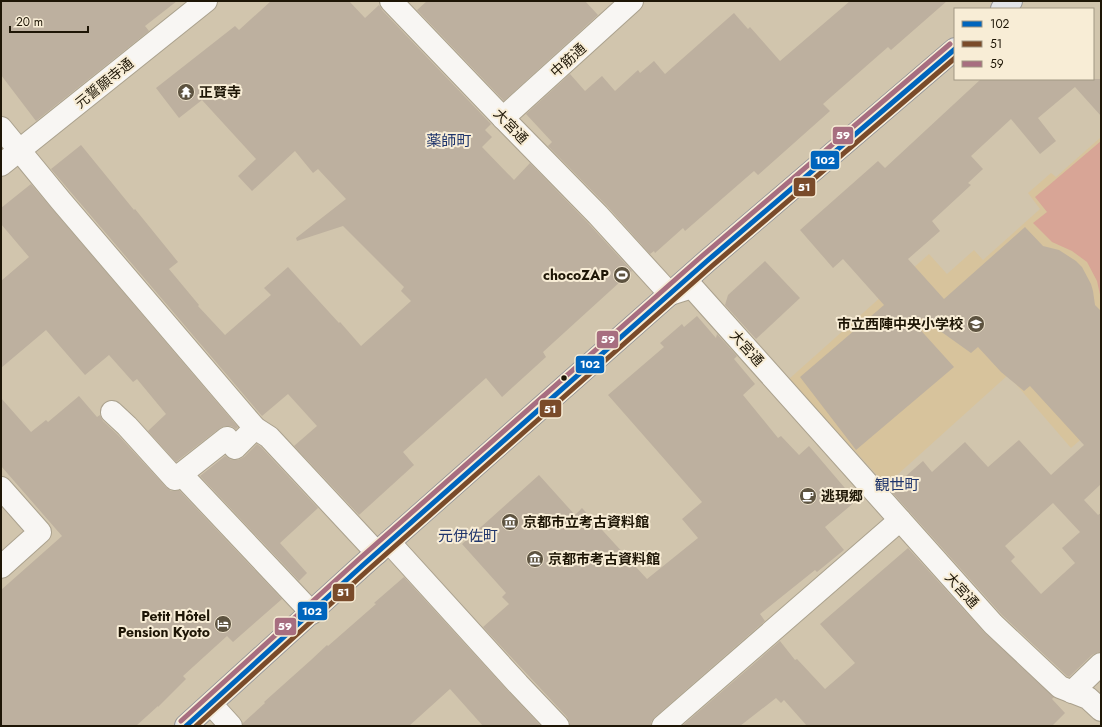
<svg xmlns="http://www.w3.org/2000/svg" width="1102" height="727" font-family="Jost,'Noto Sans JP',sans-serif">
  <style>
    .built { fill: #d7c39c }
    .green { fill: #d8a596 }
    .building { fill: #bdb09f; fill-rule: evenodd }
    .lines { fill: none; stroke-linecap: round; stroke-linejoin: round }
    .minor-casing { stroke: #aaa18d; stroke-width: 24 }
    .major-casing { stroke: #979799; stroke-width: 24 }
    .minor { stroke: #f8f6f3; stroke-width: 22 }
    .major { stroke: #e2e4e8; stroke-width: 22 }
    .bus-1-casing { stroke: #f8edd6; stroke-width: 8 }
    .bus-2-casing { stroke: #f8edd6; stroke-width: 8 }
    .bus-3-casing { stroke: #f8edd6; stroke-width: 8 }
    .bus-1 { stroke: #0065bd; stroke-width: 5 }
    .bus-2 { stroke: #7a4b2a; stroke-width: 5 }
    .bus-3 { stroke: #a76e80; stroke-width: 5 }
    .bus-dot { fill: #1e1606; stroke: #f8edd6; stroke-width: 1.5 }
    .labels { text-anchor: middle; stroke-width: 4; stroke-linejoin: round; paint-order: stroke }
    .street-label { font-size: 14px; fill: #1e1606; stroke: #f8edd6 }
    .poi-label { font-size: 14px; font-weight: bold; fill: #1e1606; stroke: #f8edd6; text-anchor: start }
    .neighbourhood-label { font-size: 15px; fill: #1f356c; stroke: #f8edd6 }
    .line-badge { stroke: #f8edd6; stroke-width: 1.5 }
    .badge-label { font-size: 11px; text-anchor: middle; font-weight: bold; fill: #fff }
  </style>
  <rect width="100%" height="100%" fill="#d1c5ad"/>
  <path class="built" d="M1101 137V422L1071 448 1008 375 886 485 789 379 929 254 947 274 974 250 983 260 1040 209 1028 193 1051 173 1056 177Z"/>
  <path class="green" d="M1101 141V299L1097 281 1087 262 1072 251 1052 242 1033 223 1047 212 1035 197Z"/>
  <g class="building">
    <path d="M1 1H177L145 26 149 31 36 121 1 75Z"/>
    <path d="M271 1H349L365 18 379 5 382 10 491 124 485 130 492 137 482 147 514 180 530 163 589 224 632 271 543 352 546 357 502 397 486 378 403 452 414 465 359 515 294 446 317 426 288 394 262 416 51 169 81 145 134 210 135 209 178 262 169 269 199 305 198 306 225 335 271 295 264 288 288 267 339 323 340 322 361 346 411 301 401 291 404 287 343 226 297 241 296 238 346 199 318 169 313 173 295 151 252 191 238 176 256 159 202 100 179 118 156 88 235 26 239 30Z"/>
    <path d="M427 1H585L598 15 504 101 417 10Z"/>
    <path d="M850 1H947L891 50 888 47 823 104 830 111 758 175 754 171 685 231 683 228 655 253 654 251 650 254 607 206 548 146 552 142 526 114 570 74 585 91 602 76 615 91 638 70 640 73 654 61 665 74 734 13 748 29 750 27 780 61Z"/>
    <path d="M981 79H1101V116L1075 87 1038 118 1056 141 1040 154 1011 119 971 156 983 169 968 183 971 185 932 221 940 231 908 259 944 299 1025 227 1043 246 1059 250 1076 261 1082 267 1091 284 1093 291 1095 305 1101 311V484L1084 500 1098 515 1101 513V652H1098L1092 655 1069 677 1067 676 1002 615 890 490 923 461 932 472 965 442 988 467 1019 440 1051 475 1084 445 1030 386 1024 391 1001 372 978 347 971 353 922 318 916 325 954 367 856 450 800 377 884 305 843 259 833 268 800 230 878 161 885 168ZM1053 503 1080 532 1062 548 1075 563 1041 594 1011 561 1015 557 1005 546Z"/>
    <path d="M31 184 238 427 236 429 231 426H226L220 428 176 462 148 431 166 414 137 379 133 382 109 355 85 375 46 330 1 368V281L29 257 1 224V208Z"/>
    <path d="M765 261 800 298 756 339 725 305 728 295Z"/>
    <path d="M697 316 716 338 717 334 737 356 734 359 755 384 743 395 778 438 781 436 799 455 809 446 856 501 825 527 844 550 817 572 815 570 760 614 765 621 655 717 651 722V726H570V723L567 717 483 627 509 604 502 597 506 593 462 544 539 475 575 515 582 508 647 579 698 538 682 519 702 502 608 395 664 347 660 343 682 324 684 327Z"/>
    <path d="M79 396 97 417 100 415 103 421 118 435 166 487 171 491H177L179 490 282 599 233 642 227 636 183 676 186 679 158 707V706L136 726H1V590L62 536 1 466V398L31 432 46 420 48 422Z"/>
    <path d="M257 444 261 447 318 508 280 543 307 573 299 581 200 476 225 456 231 460H238L244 457Z"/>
    <path d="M908 548 984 632 1054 697 1052 699 1065 713 1052 726H807L784 700 781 703 776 698 740 726H682L780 641 795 660 797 659 825 689 855 663 820 624Z"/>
    <path d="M404 577 509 692 541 726H483L450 689 409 726H243V723L265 703 264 702 311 660 327 645 328 646 376 604 374 603Z"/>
  </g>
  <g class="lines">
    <g class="minor-casing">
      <g id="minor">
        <path d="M391 1 503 118 598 215 670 294 692 287 993 624 1060 687 1088 698 1101 710"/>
        <path d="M503 118 632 1"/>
        <path d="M1 128 61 201 255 428 269 437 377 553"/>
        <path d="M1 165 206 1"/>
        <path d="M112 412 127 426 175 479 227 438 235 448 255 428"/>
        <path d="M181 474 312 613"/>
        <path d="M1 488 40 532 1 567"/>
        <path d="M389 542 518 684 558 726"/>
        <path d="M1072 692 1101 664"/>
        <path d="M211 704 231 726"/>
        <path d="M663 726 900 520"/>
      </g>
    </g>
    <g class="major-casing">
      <g id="major">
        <path d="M1002 9 1011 1"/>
        <path d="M186 726 363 565 707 261 955 49"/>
      </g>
    </g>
    <use href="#minor" class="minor"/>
    <use href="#major" class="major"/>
    <g class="bus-1-casing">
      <path id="bus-1" d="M186 726 363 565 707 261 955 49"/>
    </g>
    <g class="bus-2-casing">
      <path id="bus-2" d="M196 726 368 570 712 266 955 58"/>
    </g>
    <g class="bus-3-casing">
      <path id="bus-3" d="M181 721 358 560 702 256 950 44"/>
    </g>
    <use href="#bus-1" class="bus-1"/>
    <use href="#bus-2" class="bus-2"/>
    <use href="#bus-3" class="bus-3"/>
  </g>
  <defs>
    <g id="temple-disc" transform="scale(0.9)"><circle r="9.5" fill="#5d5340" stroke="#f8edd6"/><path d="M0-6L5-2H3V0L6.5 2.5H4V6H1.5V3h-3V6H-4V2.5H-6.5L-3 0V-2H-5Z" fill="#fff"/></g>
    <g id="stadium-disc" transform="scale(0.9)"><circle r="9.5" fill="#5d5340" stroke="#f8edd6"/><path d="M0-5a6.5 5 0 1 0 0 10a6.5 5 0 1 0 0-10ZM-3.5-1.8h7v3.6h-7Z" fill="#fff"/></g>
    <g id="school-disc" transform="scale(0.9)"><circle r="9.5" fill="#5d5340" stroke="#f8edd6"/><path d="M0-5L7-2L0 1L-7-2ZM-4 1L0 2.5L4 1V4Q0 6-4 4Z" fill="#fff"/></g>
    <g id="cafe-disc" transform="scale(0.9)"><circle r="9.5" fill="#5d5340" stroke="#f8edd6"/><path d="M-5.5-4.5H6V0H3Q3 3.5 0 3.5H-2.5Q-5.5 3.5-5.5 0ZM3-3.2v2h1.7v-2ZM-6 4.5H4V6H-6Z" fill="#fff"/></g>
    <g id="museum-disc" transform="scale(0.9)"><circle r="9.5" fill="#5d5340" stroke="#f8edd6"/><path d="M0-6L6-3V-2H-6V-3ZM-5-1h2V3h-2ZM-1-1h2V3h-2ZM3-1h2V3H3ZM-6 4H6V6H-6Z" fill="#fff"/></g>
    <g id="hotel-disc" transform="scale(0.9)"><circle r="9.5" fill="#5d5340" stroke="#f8edd6"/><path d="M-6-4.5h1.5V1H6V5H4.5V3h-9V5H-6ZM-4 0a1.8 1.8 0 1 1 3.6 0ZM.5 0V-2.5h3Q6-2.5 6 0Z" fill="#fff"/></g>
  </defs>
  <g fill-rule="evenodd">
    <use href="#temple-disc" x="186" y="92"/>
    <use href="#stadium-disc" x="622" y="275"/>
    <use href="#school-disc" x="976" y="324"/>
    <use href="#cafe-disc" x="808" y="496"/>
    <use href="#museum-disc" x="510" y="522"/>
    <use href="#museum-disc" x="535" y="559"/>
    <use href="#hotel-disc" x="223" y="624"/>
  </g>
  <circle class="bus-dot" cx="564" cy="378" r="3.5"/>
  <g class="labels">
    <g class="street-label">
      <text transform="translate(568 60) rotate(-42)" y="5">中筋通</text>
      <text transform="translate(104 83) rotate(-39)" y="5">元誓願寺通</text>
      <text transform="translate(511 126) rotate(46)" y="5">大宮通</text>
      <text transform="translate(747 348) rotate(48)" y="5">大宮通</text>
      <text transform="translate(962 590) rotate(48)" y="5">大宮通</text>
    </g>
    <g class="poi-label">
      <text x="199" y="97">正賢寺</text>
      <text x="609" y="280" text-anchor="end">chocoZAP</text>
      <text x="963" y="329" text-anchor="end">市立西陣中央小学校</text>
      <text x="821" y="501">逃現郷</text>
      <text x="523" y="527">京都市立考古資料館</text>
      <text x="548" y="564">京都市考古資料館</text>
      <text x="210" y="621" text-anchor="end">Petit Hôtel<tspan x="210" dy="16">Pension Kyoto</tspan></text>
    </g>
    <g class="neighbourhood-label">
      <text x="449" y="146">薬師町</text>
      <text x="897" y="490">観世町</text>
      <text x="468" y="541">元伊佐町</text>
    </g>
  </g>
  <g class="line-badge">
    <rect x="832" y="126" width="22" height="19" rx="4" fill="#a76e80"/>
    <rect x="810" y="150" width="30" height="20" rx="4" fill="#0065bd"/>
    <rect x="793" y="177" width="23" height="20" rx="4" fill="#7a4b2a"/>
    <rect x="596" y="330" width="23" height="19" rx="4" fill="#a76e80"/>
    <rect x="575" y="355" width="30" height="19" rx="4" fill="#0065bd"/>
    <rect x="539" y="399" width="23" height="19" rx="4" fill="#7a4b2a"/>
    <rect x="332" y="583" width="23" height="19" rx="4" fill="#7a4b2a"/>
    <rect x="297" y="601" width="31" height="20" rx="4" fill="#0065bd"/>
    <rect x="274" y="617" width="23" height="19" rx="4" fill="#a76e80"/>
  </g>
  <g class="badge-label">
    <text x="843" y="139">59</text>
    <text x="825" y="164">102</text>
    <text x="804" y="191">51</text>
    <text x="608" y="343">59</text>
    <text x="590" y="368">102</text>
    <text x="550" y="413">51</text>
    <text x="343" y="596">51</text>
    <text x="312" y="615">102</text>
    <text x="285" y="630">59</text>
  </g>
  <rect width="1102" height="727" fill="none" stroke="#1e1606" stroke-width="4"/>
  <rect x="954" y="8" width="140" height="72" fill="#f8edd6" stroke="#a19783"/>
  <rect x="962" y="21" width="20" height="6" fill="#0065bd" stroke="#a19783"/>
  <text x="990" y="28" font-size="12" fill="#1e1606">102</text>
  <rect x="962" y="41" width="20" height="6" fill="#7a4b2a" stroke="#a19783"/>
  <text x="990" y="48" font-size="12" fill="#1e1606">51</text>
  <rect x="962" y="61" width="20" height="6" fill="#a76e80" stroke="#a19783"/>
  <text x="990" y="68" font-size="12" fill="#1e1606">59</text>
  <path d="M10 26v6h78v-6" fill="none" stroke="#1e1606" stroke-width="2"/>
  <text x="16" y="26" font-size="12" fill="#1e1606" stroke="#f8edd6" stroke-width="3" paint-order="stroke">20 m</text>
</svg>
